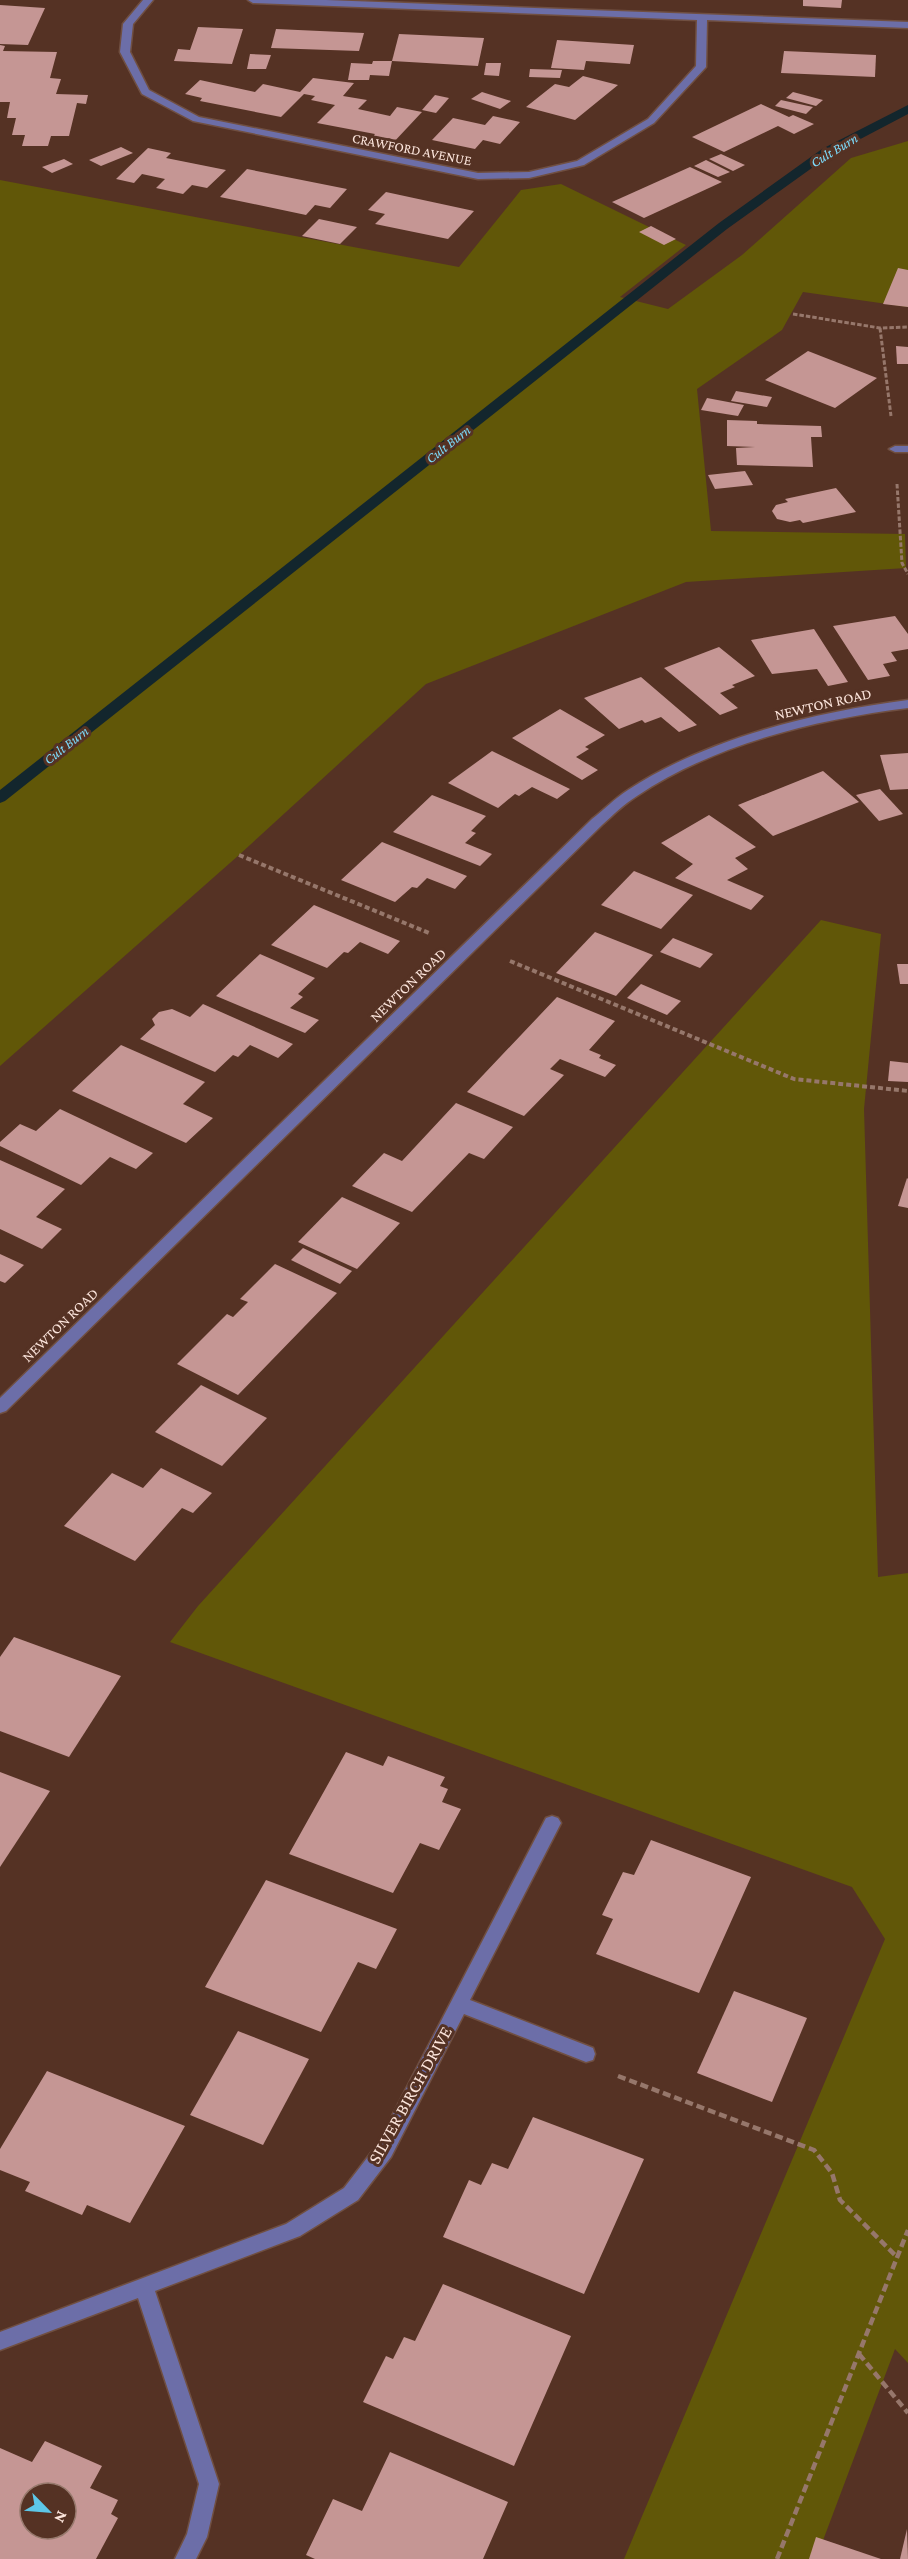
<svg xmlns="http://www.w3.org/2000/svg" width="908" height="2559" font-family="'Crimson Pro',serif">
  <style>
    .green { fill: #615708 }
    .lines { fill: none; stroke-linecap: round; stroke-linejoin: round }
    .stream { fill: #13262d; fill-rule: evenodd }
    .building { fill: #c59694; fill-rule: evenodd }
    .minor-casing { stroke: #704f41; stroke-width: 3 }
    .path-far2 { stroke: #96776b; stroke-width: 3; stroke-dasharray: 4.5 2; stroke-linecap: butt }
    .path-far1 { stroke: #96776b; stroke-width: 4; stroke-dasharray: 5 3; stroke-linecap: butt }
    .path { stroke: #96776b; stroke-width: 4.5; stroke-dasharray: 8 4; stroke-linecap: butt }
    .minor { fill: #6c6ea8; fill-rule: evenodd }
    .labels { text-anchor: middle; stroke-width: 6; stroke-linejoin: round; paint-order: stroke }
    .far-street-label { font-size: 14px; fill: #fce5dc; stroke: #553224 }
    .far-water-label { font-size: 14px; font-style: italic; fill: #7dddfd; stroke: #553224 }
    .street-label { font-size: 15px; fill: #fce5dc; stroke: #553224 }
    .near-street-label { font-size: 18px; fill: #fce5dc; stroke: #553224 }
  </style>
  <rect width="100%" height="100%" fill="#553224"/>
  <g class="green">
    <path d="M908 141V307L803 292 782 330 697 389 711 531 905 534 906 568 686 582 426 684 239 855 0 1066V180L459 267 521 190 561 184 686 245 620 297 668 309 742 255 851 158Z"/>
    <path d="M821 920 881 934 864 1109 878 1577 908 1573V2363L895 2349 816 2559H624L885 1939 852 1887 170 1642 198 1606Z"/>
  </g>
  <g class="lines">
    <path class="stream" d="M908 105V114L830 155 727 229 5 801 0 803V790L719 223 822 149Z"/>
  </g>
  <g class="building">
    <path d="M803 0H842L841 8 803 6Z"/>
    <path d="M0 5 45 8 28 45 0 44Z"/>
    <path d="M198 27 243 29 232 64 174 61 178 49 190 50Z"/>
    <path d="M276 29 364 33 359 51 271 48Z"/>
    <path d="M399 34 484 38 478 66 392 61Z"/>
    <path d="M557 40 634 45 630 64 586 61 584 70 551 68Z"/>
    <path d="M0 45 5 46 3 51 57 52 50 78 61 79 56 94 88 95 86 104 77 103 69 136H51L48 146H22L25 135H12L16 118H7L10 102H0Z"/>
    <path d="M784 51 876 55 875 77 781 73Z"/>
    <path d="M250 54 271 55 266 69H247Z"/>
    <path d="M373 61H392L389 76 370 75 369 80H348L351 63 372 64Z"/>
    <path d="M486 63H501L499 76 484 75Z"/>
    <path d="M530 69 562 70 560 78 529 77Z"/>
    <path d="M583 76 618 85 575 120 526 107 555 84 569 87Z"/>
    <path d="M313 78 354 83 343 96 367 100 358 109 390 116 397 107 422 112 392 144 371 139 375 134 317 123 335 105 311 100 315 96 304 94 281 117 200 101 202 98 185 94 200 80 255 92 263 84 300 92Z"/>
    <path d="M482 92 511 101 500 109 471 99Z"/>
    <path d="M793 92 823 100 816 106 786 98Z"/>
    <path d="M435 95 449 98 436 113 422 110Z"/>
    <path d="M781 100 813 107 806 114 775 106Z"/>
    <path d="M761 104 789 117 793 115 814 124 794 134 778 126 724 152 692 137Z"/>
    <path d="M493 116 520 122 500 144 483 140 475 149 432 140 453 118 485 125Z"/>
    <path d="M121 147 133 153 101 166 89 160Z"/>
    <path d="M148 148 171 153 166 158 226 170 207 188 192 185 183 194 156 188 165 179 142 174 134 183 116 179Z"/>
    <path d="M721 154 745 165 733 171 709 159Z"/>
    <path d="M64 159 73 164 52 173 42 167Z"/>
    <path d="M706 160 730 172 718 177 694 166Z"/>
    <path d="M690 167 722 182 644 218 612 202Z"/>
    <path d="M247 169 347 189 330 208 315 205 306 215 220 197Z"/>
    <path d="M386 192 474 211 448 239 375 224 385 214 368 210Z"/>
    <path d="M319 219 357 227 340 244 302 236Z"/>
    <path d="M651 226 676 239 664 245 639 232Z"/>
    <path d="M898 268 908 270V307L883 304Z"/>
    <path d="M896 346 908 347V364H897Z"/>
    <path d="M808 351 877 378 835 408 765 380Z"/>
    <path d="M736 391 772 397 767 407 731 401Z"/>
    <path d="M707 398 744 405 738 416 701 410Z"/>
    <path d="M727 420 757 421V424L821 426 822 437H811L813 467 737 465 736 448 755 447 727 446Z"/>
    <path d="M745 471 753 485 715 489 708 475Z"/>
    <path d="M836 488 856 512 803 523 800 520 790 522 777 519 772 511 776 505 788 502 785 499Z"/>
    <path d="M895 616 908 634V649L891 652 897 661 883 664 890 676 868 680 833 626Z"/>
    <path d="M814 629 848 682 828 686 817 669 772 674 751 640Z"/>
    <path d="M719 647 755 676 732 685 735 687 720 693 738 708 720 715 664 668Z"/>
    <path d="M641 677 697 725 679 732 661 717 645 723 642 720 619 729 584 698Z"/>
    <path d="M560 709 605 735 585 747 589 749 576 757 598 770 582 780 512 738Z"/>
    <path d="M492 751 570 789 557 799 532 787 519 796 515 794 498 808 448 783Z"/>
    <path d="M908 753V789L890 790 880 755Z"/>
    <path d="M823 771 859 802 773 836 738 805Z"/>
    <path d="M880 789 903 814 879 821 856 795Z"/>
    <path d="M432 795 486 816 471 831 476 833 465 843 492 854 480 866 393 832Z"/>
    <path d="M709 815 756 847 735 858 748 869 727 880 764 896 751 910 675 878 693 864 661 843Z"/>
    <path d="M382 842 467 876 455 889 427 878 417 888 412 887 395 902 341 880Z"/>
    <path d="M634 871 693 895 661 929 601 905Z"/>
    <path d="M314 905 400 941 388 954 360 942 348 953 344 952 327 968 271 945Z"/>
    <path d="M595 932 653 955 616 996 556 973Z"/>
    <path d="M673 938 713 954 700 968 660 952Z"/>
    <path d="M260 954 315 978 298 994 303 997 290 1008 319 1020 305 1033 216 996Z"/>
    <path d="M897 964H908V984H900Z"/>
    <path d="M641 984 681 1001 667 1015 627 998Z"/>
    <path d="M557 997 615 1021 589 1050 601 1055 599 1058 616 1065 605 1077 560 1059 550 1069 564 1075 524 1116 467 1092Z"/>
    <path d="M203 1004 293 1044 278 1058 250 1045 238 1057 233 1055 215 1072 140 1039 155 1025 152 1019 159 1012 172 1009 190 1017Z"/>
    <path d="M121 1045 205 1082 183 1104 213 1118 186 1143 72 1091Z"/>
    <path d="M890 1061 908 1063V1082L888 1081Z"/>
    <path d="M456 1103 513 1127 484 1159 469 1153 412 1212 352 1186 384 1153 402 1161Z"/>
    <path d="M60 1109 153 1153 136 1169 110 1157 81 1185 0 1146V1142L20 1124 36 1131Z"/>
    <path d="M0 1160 65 1189 36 1217 62 1229 42 1249 0 1229Z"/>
    <path d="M907 1178 908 1179V1208L898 1206Z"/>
    <path d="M342 1197 400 1223 357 1269 298 1242Z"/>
    <path d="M303 1248 352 1271 340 1284 291 1260Z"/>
    <path d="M0 1254 24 1265 5 1283 0 1281Z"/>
    <path d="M275 1264 337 1293 238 1395 177 1364 227 1314 233 1317 248 1302 240 1299Z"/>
    <path d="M201 1385 267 1418 222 1466 155 1432Z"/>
    <path d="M161 1468 212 1493 193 1513 182 1508 135 1561 64 1526 112 1473 143 1488Z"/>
    <path d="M14 1637 121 1676 69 1757 0 1731V1657Z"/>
    <path d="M346 1752 383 1766 388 1756 445 1777 440 1786 448 1789 442 1802 461 1809 439 1850 420 1843 393 1893 289 1854Z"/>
    <path d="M0 1772 50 1791 0 1867Z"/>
    <path d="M651 1840 751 1877 699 1993 596 1954 613 1919 602 1915 623 1872 634 1875Z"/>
    <path d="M266 1880 397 1929 376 1969 358 1962 321 2032 205 1987Z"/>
    <path d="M734 1991 807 2018 772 2102 697 2073Z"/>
    <path d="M238 2031 309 2059 263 2145 190 2115Z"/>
    <path d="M47 2071 185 2126 130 2223 87 2205 82 2215 25 2191 30 2182 0 2170V2149Z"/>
    <path d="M533 2117 644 2159 584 2294 443 2237 469 2180 481 2185 492 2163 508 2169Z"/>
    <path d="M443 2284 571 2336 514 2466 363 2402 386 2356 393 2359 404 2337 415 2341Z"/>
    <path d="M45 2441 102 2466 90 2488 118 2500 111 2514 118 2518 96 2559H0V2448L32 2462ZM30 2493H66V2529H30Z"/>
    <path d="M390 2452 508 2502 483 2559H315L306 2555 333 2499 362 2511Z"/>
    <path d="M907 2529 908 2559H900Z"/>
    <path d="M816 2537 881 2559H809Z"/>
  </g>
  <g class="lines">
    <g class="minor-casing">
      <g id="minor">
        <path d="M143 0H153L133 24 130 52 149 90 199 117 478 173 529 172 577 161 648 119 696 66 697 20 253 3 248 0H326L908 22V28L707 20 706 67 654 123 584 165 529 178 478 179 193 121 142 94 120 52 123 24Z"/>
        <path d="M908 446V452H895L889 449 895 446Z"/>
        <path d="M908 700V708C818 719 714 744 637 796 624 804 613 815 602 825L6 1411 0 1413V1398L592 819C604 810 615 798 628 790 707 738 815 712 908 700Z"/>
        <path d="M552 1816 558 1818 561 1823 470 2000 593 2048 595 2054 593 2060 586 2062 464 2014 391 2157 358 2200 300 2236 155 2291 219 2484 207 2537 196 2559H175L187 2534 199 2484 138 2298 0 2350V2332L286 2224 344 2188 377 2145 546 1818Z"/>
      </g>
    </g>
    <g class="path-far2">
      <path d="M793 314 880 328 908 327"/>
      <path d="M880 328 891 416"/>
      <path d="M897 484 902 563 908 574"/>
    </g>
    <g class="path-far1">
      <path d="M239 855 429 933"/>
      <path d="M510 961 794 1079 908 1091"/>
    </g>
    <g class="path">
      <path d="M618 2076 814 2150 832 2173 840 2200 897 2257"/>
      <path d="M859 2354 908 2413"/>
      <path d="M777 2559 908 2230"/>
    </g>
    <use href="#minor" class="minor"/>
  </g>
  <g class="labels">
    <g class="far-street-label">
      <text transform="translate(412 149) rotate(11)" y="5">CRAWFORD AVENUE</text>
    </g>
    <g class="far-water-label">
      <text transform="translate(834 150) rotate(-31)" y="5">Cult Burn</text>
      <text transform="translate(448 444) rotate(-38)" y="5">Cult Burn</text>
      <text transform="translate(66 745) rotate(-38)" y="5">Cult Burn</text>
    </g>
    <g class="street-label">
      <text transform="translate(823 704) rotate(-13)" y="5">NEWTON ROAD</text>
      <text transform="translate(408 985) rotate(-44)" y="5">NEWTON ROAD</text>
      <text transform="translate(60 1325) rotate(-44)" y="5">NEWTON ROAD</text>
    </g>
    <g class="near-street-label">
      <text transform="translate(410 2095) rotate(-61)" y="6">SILVER BIRCH DRIVE</text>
    </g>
  </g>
  <g transform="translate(48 2511) rotate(115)"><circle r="28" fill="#553224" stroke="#987a6e" stroke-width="1.5"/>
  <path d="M0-4.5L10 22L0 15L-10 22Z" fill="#5dc7e8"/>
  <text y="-9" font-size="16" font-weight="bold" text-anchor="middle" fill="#fce5dc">N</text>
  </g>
</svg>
